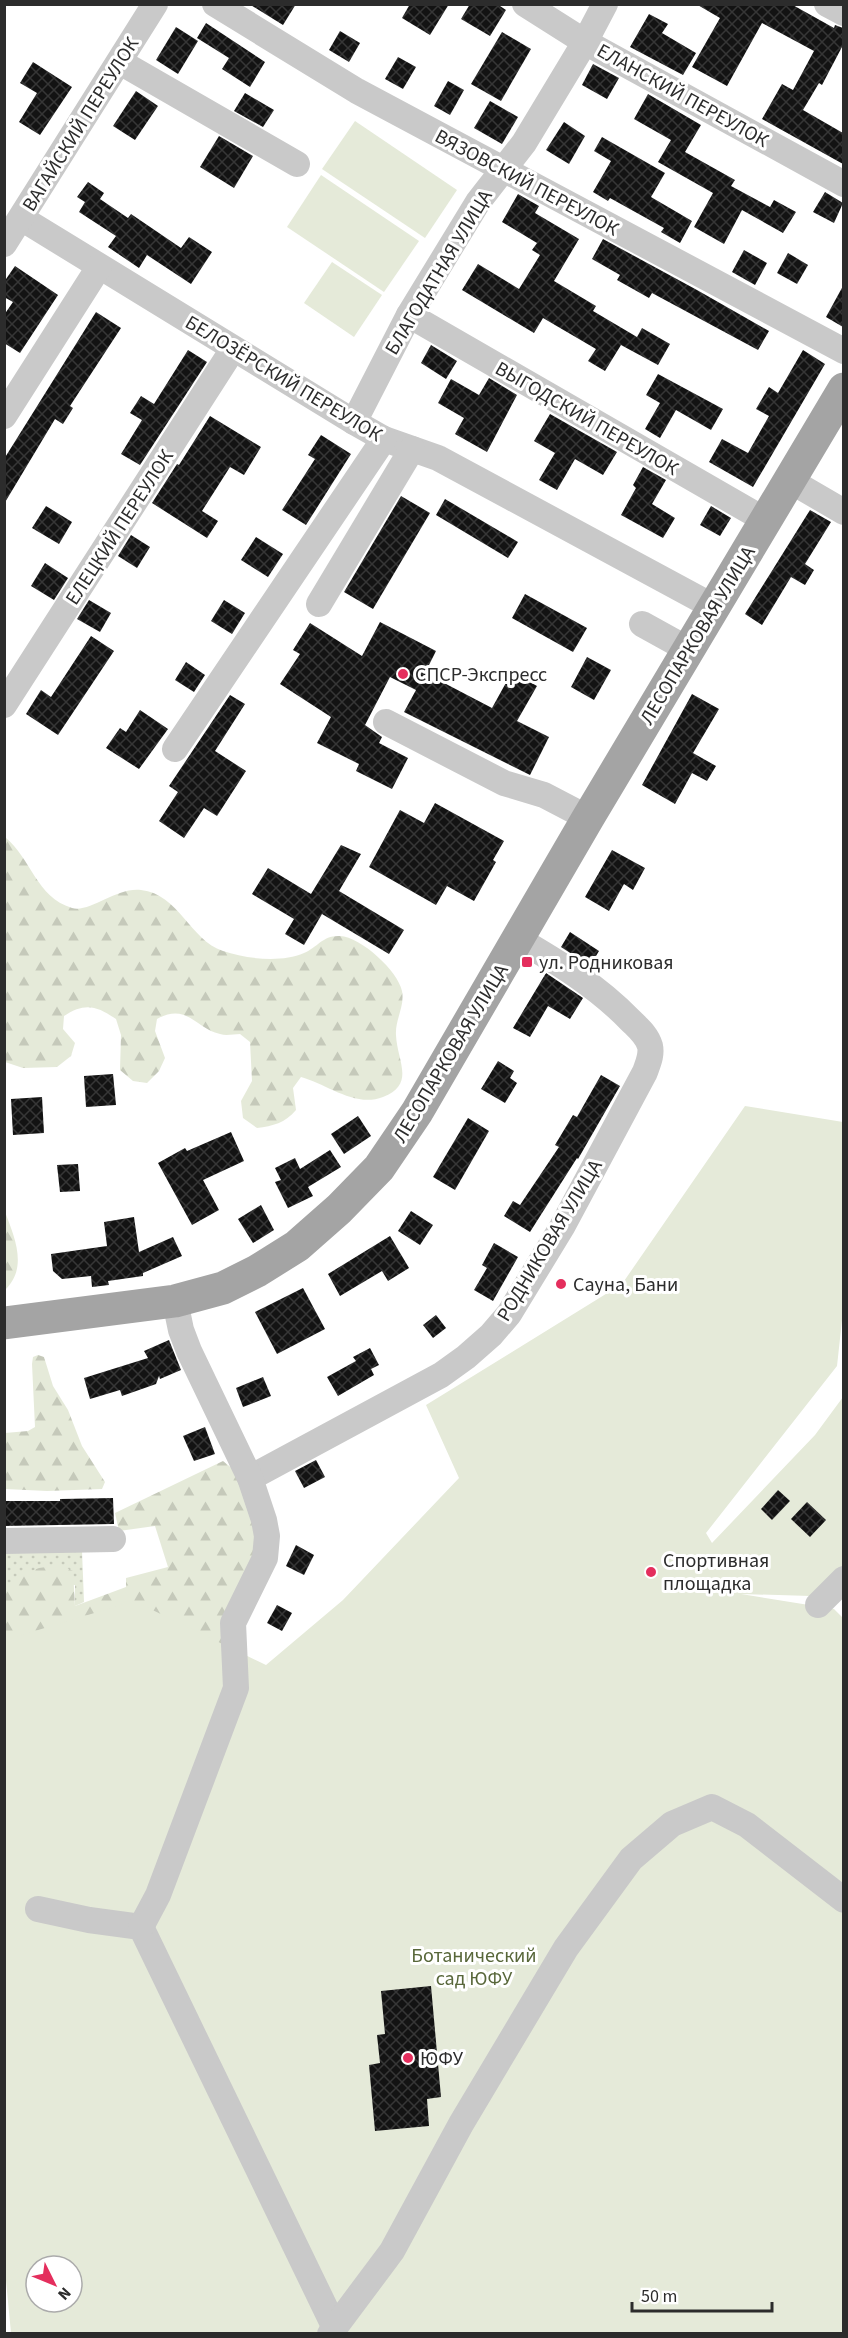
<svg xmlns="http://www.w3.org/2000/svg" width="848" height="2338" font-family="'Source Sans 3',sans-serif">
  <style>
    .grass { fill: url(#grass-dots) }
    .forest { fill: url(#forest-firs) }
    .green { fill: #e5ead9; fill-rule: evenodd }
    .building { fill: url(#building-cross-hatch) }
    .lines { fill: none; stroke-linecap: round; stroke-linejoin: round }
    .minor { stroke: #c9c9c9; stroke-width: 26 }
    .major { stroke: #a4a4a4; stroke-width: 33 }
    .poi-dot { fill: #e42e5d; stroke: #fff; stroke-width: 2 }
    .labels { text-anchor: middle; stroke-width: 6; stroke-linejoin: round; paint-order: stroke }
    .street-label { font-size: 20px; fill: #2c2c2c; stroke: #fff }
    .poi-label { font-size: 20px; fill: #2c2c2c; stroke: #fff; text-anchor: start }
    .park-label { font-size: 20px; fill: #58673a; stroke: #fff }
  </style>
  <defs>
    <pattern id="grass-dots" width="8" height="8" patternUnits="userSpaceOnUse" patternTransform="scale(1.5)"><rect width="8" height="8" fill="#e5ead9"/><path d="M2 2h.1M6 6h.1" fill="none" stroke="#c5c9ba" stroke-width="1.8" stroke-linecap="round"/></pattern>
    <pattern id="forest-firs" width="22" height="20" patternUnits="userSpaceOnUse" patternTransform="scale(1.5)"><rect width="22" height="20" fill="#e5ead9"/><path d="M5 1l3.5 6h-7zM16 11l3.5 6h-7z" fill="#c5c9ba"/></pattern>
    <pattern id="building-cross-hatch" width="8" height="8" patternUnits="userSpaceOnUse" patternTransform="scale(1.5)"><rect width="8" height="8" fill="#131313"/><path d="M0 0l8 8M0 8l8-8" fill="none" stroke="#363636"/></pattern>
  </defs>
  <rect width="100%" height="100%" fill="#fff"/>
  <path class="grass" d="M5 1544 82 1551 84 1602 75 1606V1585L7 1590 5 1593Z"/>
  <g class="forest">
    <path d="M5 837C31 858 36 897 72 908 90 913 116 887 141 890 179 894 190 940 223 951 247 959 281 963 304 953 318 947 323 935 340 936 361 937 398 971 402 991 405 1007 395 1019 396 1035 397 1061 416 1084 383 1097 355 1108 327 1084 301 1077L293 1088 296 1110C285 1123 273 1126 257 1128L243 1118 241 1101 252 1081 250 1042 240 1034C234 1034 226 1036 220 1034 196 1029 187 1002 157 1019L155 1031 165 1058 159 1071 147 1083 133 1081 120 1070 121 1035 116 1019C97 1006 85 1002 64 1016L63 1029 75 1043 71 1056 57 1067 23 1068 5 1062Z"/>
    <path d="M5 1212C15 1238 28 1268 5 1290Z"/>
    <path d="M38 1355 44 1357 53 1386 68 1410 82 1446 105 1482 102 1489 47 1491 5 1489V1433L28 1431 35 1427 32 1364 33 1357Z"/>
    <path d="M223 1461 239 1474 261 1535 229 1687 5 1984V1593L16 1577 39 1568 61 1565 73 1571 75 1606 126 1587V1578L168 1567 155 1526 119 1531 115 1513Z"/>
  </g>
  <g class="green">
    <path d="M355 121 457 190 425 238 322 169Z"/>
    <path d="M321 175 419 241 384 292 287 227Z"/>
    <path d="M332 262 382 295 354 337 304 303Z"/>
    <path d="M745 1106 843 1122 844 1302 837 1366 706 1533 712 1543 815 1435 843 1397V1597L741 1594 834 1609 843 1618V2333H11L5 2270V1640L134 1601 266 1665 343 1600 459 1478 426 1405 622 1284ZM36 2266H72V2302H36Z"/>
  </g>
  <g class="building">
    <path d="M249 4H296L283 25Z"/>
    <path d="M410 4H449L430 35 402 18Z"/>
    <path d="M470 4H497L506 10 490 36 461 19Z"/>
    <path d="M696 4H791L834 28 835 25 843 28V45L822 85 819 83 803 110 843 133V164L762 119 782 84 793 90 814 51 762 23 727 86 692 67 720 18Z"/>
    <path d="M649 14 668 24 662 33 696 53 683 75 630 47Z"/>
    <path d="M206 23 265 62 250 87 222 69 229 58 197 38Z"/>
    <path d="M176 27 198 41 178 74 156 60Z"/>
    <path d="M340 31 360 43 349 62 329 50Z"/>
    <path d="M502 32 531 49 501 101 471 84Z"/>
    <path d="M398 57 416 67 403 89 385 79Z"/>
    <path d="M33 62 72 87 40 135 19 122 37 93 20 83Z"/>
    <path d="M593 64 619 78 607 99 582 85Z"/>
    <path d="M448 81 464 90 450 115 434 106Z"/>
    <path d="M136 91 158 106 135 140 113 126Z"/>
    <path d="M245 93 274 110 263 127 234 111Z"/>
    <path d="M648 94 701 125 685 152 735 180 731 186 770 207 774 200 796 212 783 233 742 210 724 244 694 227 713 193 658 162 671 140 634 119Z"/>
    <path d="M490 101 518 117 502 144 474 128Z"/>
    <path d="M564 122 585 136 569 164 546 150Z"/>
    <path d="M219 136 253 156 234 188 200 167Z"/>
    <path d="M602 137 665 173 651 197 692 221 680 243 661 232 664 228 610 198 608 201 593 192 611 161 594 151Z"/>
    <path d="M88 182 104 193 100 199 128 218 131 214 181 248 189 237 212 252 191 284 147 255 139 268 108 247 116 236 79 212 85 202 77 197Z"/>
    <path d="M825 192 843 203 834 223 813 212Z"/>
    <path d="M518 194 539 206 535 213 579 239 554 281 596 306 593 311 637 337 642 328 670 344 658 365 621 345 605 371 588 361 596 349 543 318 534 333 462 290 478 264 519 289 540 255 532 250 537 243 502 222Z"/>
    <path d="M603 239 697 290 769 331 758 350 652 293 649 298 617 280 620 275 592 259Z"/>
    <path d="M744 250 767 263 755 285 732 272Z"/>
    <path d="M788 253 808 265 797 284 777 273Z"/>
    <path d="M15 266 58 295 20 353 4 343V315L13 302 4 297V282Z"/>
    <path d="M843 286V327L826 317Z"/>
    <path d="M96 312 121 328 70 406 73 408 63 424 55 419 4 504V459Z"/>
    <path d="M431 345 457 361 446 379 421 363Z"/>
    <path d="M188 350 207 362 140 465 121 454 142 420 130 413 141 396 154 404Z"/>
    <path d="M803 350 825 364 753 487 709 462 722 439 748 453 769 416 756 409 769 387 778 393Z"/>
    <path d="M658 374 723 409 711 430 676 410 660 438 645 429 660 403 646 395Z"/>
    <path d="M489 378 517 395 487 452 455 434 464 418 438 403 451 379 479 395Z"/>
    <path d="M550 414 617 452 603 475 575 459 557 490 539 480 555 453 534 441Z"/>
    <path d="M210 416 261 447 244 475 230 467 202 511 218 521 207 538 152 503 177 464 179 465Z"/>
    <path d="M321 435 351 454 306 525 282 510 315 459 308 455Z"/>
    <path d="M643 467 666 480 652 504 675 518 663 538 621 515 636 488 633 485Z"/>
    <path d="M401 496 430 513 373 609 344 592Z"/>
    <path d="M445 499 518 542 508 558 436 515Z"/>
    <path d="M46 506 72 522 59 544 32 528Z"/>
    <path d="M711 506 731 518 720 536 700 525Z"/>
    <path d="M810 510 831 522 805 564 814 570 805 585 791 577 762 625 745 614Z"/>
    <path d="M131 535 150 547 137 568 118 556Z"/>
    <path d="M256 537 283 554 268 577 241 560Z"/>
    <path d="M45 563 68 578 54 600 31 586Z"/>
    <path d="M525 594 587 628 573 652 512 618Z"/>
    <path d="M89 600 111 613 100 632 77 619Z"/>
    <path d="M224 600 245 613 232 634 211 621Z"/>
    <path d="M380 622 436 651 425 673 492 708 512 672 537 686 517 721 549 737 530 775 404 712 416 690 390 677 365 725 382 737 379 743 408 758 392 789 356 771 359 764 317 743 331 717 280 684 300 654 293 650 310 623 362 656Z"/>
    <path d="M91 636 114 651 58 735 26 714 41 690 51 697Z"/>
    <path d="M587 657 611 670 594 700 571 687Z"/>
    <path d="M186 662 205 675 194 692 175 680Z"/>
    <path d="M692 694 719 709 693 753 716 766 707 781 692 773 675 804 642 785Z"/>
    <path d="M230 695 245 704 215 751 246 771 217 816 204 808 184 838 159 821 178 792 169 786Z"/>
    <path d="M140 710 168 729 139 769 106 748 120 728 126 732Z"/>
    <path d="M435 803 504 841 493 860 496 862 474 901 447 886 436 905 369 867 400 810 424 823Z"/>
    <path d="M341 845 361 854 339 891 404 930 389 954 322 914 304 945 285 934 294 919 252 894 268 868 311 894Z"/>
    <path d="M612 850 645 868 633 890 624 884 609 911 585 897Z"/>
    <path d="M570 932 599 951 590 966 561 947Z"/>
    <path d="M546 973 583 998 570 1019 548 1006 530 1037 513 1028Z"/>
    <path d="M498 1061 514 1071 510 1078 517 1083 505 1103 481 1089Z"/>
    <path d="M113 1074 116 1105 86 1107 84 1076Z"/>
    <path d="M601 1075 620 1086 578 1159 577 1158 530 1232 504 1216 513 1201 520 1205 559 1147 555 1145 573 1115 577 1117Z"/>
    <path d="M42 1097 44 1133 13 1135 11 1099Z"/>
    <path d="M358 1116 371 1136 344 1154 331 1134Z"/>
    <path d="M468 1118 489 1131 455 1190 433 1177Z"/>
    <path d="M231 1132 244 1161 203 1180 219 1210 192 1225 158 1163 185 1148 187 1151Z"/>
    <path d="M330 1150 341 1167 308 1187 313 1196 288 1208 275 1182 281 1180 275 1168 295 1158 300 1169Z"/>
    <path d="M78 1164 80 1191 60 1192 57 1165Z"/>
    <path d="M261 1205 274 1230 253 1243 238 1219Z"/>
    <path d="M411 1211 433 1225 420 1245 398 1231Z"/>
    <path d="M134 1217 139 1252 173 1237 182 1256 143 1273V1276L108 1281 109 1285 92 1287 91 1276 62 1279 53 1271 51 1254 107 1246 104 1222Z"/>
    <path d="M390 1236 409 1268 388 1281 382 1271 340 1296 328 1274Z"/>
    <path d="M494 1243 518 1257 493 1301 474 1290 487 1268 482 1265Z"/>
    <path d="M303 1288 325 1329 277 1354 255 1312Z"/>
    <path d="M436 1315 446 1328 433 1338 423 1325Z"/>
    <path d="M169 1340 181 1370 160 1379 159 1376 156 1384 122 1396 120 1390 90 1399 84 1378 148 1358 144 1351Z"/>
    <path d="M370 1348 379 1365 371 1369 374 1375 338 1396 327 1377 356 1361 353 1357Z"/>
    <path d="M263 1377 271 1396 243 1407 236 1388Z"/>
    <path d="M205 1427 215 1454 194 1461 183 1436Z"/>
    <path d="M316 1460 325 1477 304 1488 295 1471Z"/>
    <path d="M778 1490 790 1501 772 1520 761 1509Z"/>
    <path d="M113 1498 114 1524 4 1526V1501H60V1499Z"/>
    <path d="M807 1502 826 1520 810 1537 791 1519Z"/>
    <path d="M296 1545 314 1555 304 1575 286 1566Z"/>
    <path d="M277 1605 292 1613 282 1631 267 1623Z"/>
    <path d="M431 1986 441 2097 427 2099 429 2126 375 2131 369 2065 380 2063 377 2035 385 2034 381 1991Z"/>
  </g>
  <g class="lines">
    <g class="minor">
      <path d="M215 4 357 91 844 351"/>
      <path d="M525 4 585 42 844 184"/>
      <path d="M827 4 844 13"/>
      <path d="M120 62 297 164"/>
      <path d="M21 218 354 422 384 439 438 458 714 607"/>
      <path d="M4 244 155 4"/>
      <path d="M409 315 765 520"/>
      <path d="M4 416 99 267"/>
      <path d="M354 422 409 315 478 202 524 143 585 42 605 4"/>
      <path d="M789 480 844 512"/>
      <path d="M319 604 412 449"/>
      <path d="M642 624 689 650"/>
      <path d="M4 705 233 349"/>
      <path d="M386 722 504 783 544 795 588 818"/>
      <path d="M175 749 384 439"/>
      <path d="M250 1478 441 1375 466 1357 491 1335 509 1314 562 1227 645 1072C648 1063 652 1055 650 1046 647 1035 638 1028 630 1020 597 986 559 963 518 939"/>
      <path d="M4 1541 113 1539"/>
      <path d="M818 1605 844 1579"/>
      <path d="M38 1909 89 1920 141 1927 335 2328"/>
      <path d="M141 1927 158 1895 236 1688 233 1623 265 1558 267 1536 264 1520 250 1478 189 1351 181 1330 175 1301"/>
      <path d="M330 2334 392 2251 461 2124 566 1948 631 1859 672 1824 712 1807 747 1825 844 1900"/>
    </g>
    <path class="major" d="M4 1323 175 1301 223 1288 257 1271 297 1246 339 1209 379 1168 417 1112 588 818 844 389"/>
  </g>
  <g class="poi-dot">
    <circle cx="403" cy="674" r="6"/>
    <rect x="521" y="956" width="12" height="12" rx="3"/>
    <circle cx="561" cy="1284" r="6"/>
    <circle cx="651" cy="1572" r="6"/>
    <circle cx="408" cy="2058" r="6"/>
  </g>
  <g class="labels">
    <g class="street-label">
      <text transform="translate(683 95) rotate(29)" y="7">ЕЛАНСКИЙ ПЕРЕУЛОК</text>
      <text transform="translate(80 124) rotate(-58)" y="7">ВАГАЙСКИЙ ПЕРЕУЛОК</text>
      <text transform="translate(527 182) rotate(28)" y="7">ВЯЗОВСКИЙ ПЕРЕУЛОК</text>
      <text transform="translate(438 272) rotate(-59)" y="7">БЛАГОДАТНАЯ УЛИЦА</text>
      <text transform="translate(284 378) rotate(31)" y="7">БЕЛОЗЁРСКИЙ ПЕРЕУЛОК</text>
      <text transform="translate(587 418) rotate(30)" y="7">ВЫГОДСКИЙ ПЕРЕУЛОК</text>
      <text transform="translate(119 527) rotate(-57)" y="7">ЕЛЕЦКИЙ ПЕРЕУЛОК</text>
      <text transform="translate(697 635) rotate(-59)" y="7">ЛЕСОПАРКОВАЯ УЛИЦА</text>
      <text transform="translate(450 1053) rotate(-59)" y="7">ЛЕСОПАРКОВАЯ УЛИЦА</text>
      <text transform="translate(549 1240) rotate(-59)" y="7">РОДНИКОВАЯ УЛИЦА</text>
    </g>
    <g class="poi-label">
      <text x="415" y="681">СПСР-Экспресс</text>
      <text x="539" y="969">ул. Родниковая</text>
      <text x="573" y="1291">Сауна, Бани</text>
      <text x="663" y="1567">Спортивная<tspan x="663" dy="23">площадка</tspan></text>
      <text x="420" y="2065">ЮФУ</text>
    </g>
    <g class="park-label">
      <text x="474" y="1962">Ботанический<tspan x="474" dy="23">сад ЮФУ</tspan></text>
    </g>
  </g>
  <rect width="848" height="2338" fill="none" stroke="#2c2c2c" stroke-width="12"/>
  <g transform="translate(54 2284) rotate(133)"><circle r="28" fill="#ffffff" stroke="#ababab" stroke-width="1.5"/>
  <path d="M0-4.5L10 22L0 15L-10 22Z" fill="#e42e5d"/>
  <text y="-9" font-size="16" font-weight="bold" text-anchor="middle" fill="#2c2c2c">N</text>
  </g>
  <path d="M632 2302v9h140v-9" fill="none" stroke="#2c2c2c" stroke-width="3"/>
  <text x="641" y="2302" font-size="18" fill="#2c2c2c" stroke="#ffffff" stroke-width="4.5" paint-order="stroke">50 m</text>
</svg>
